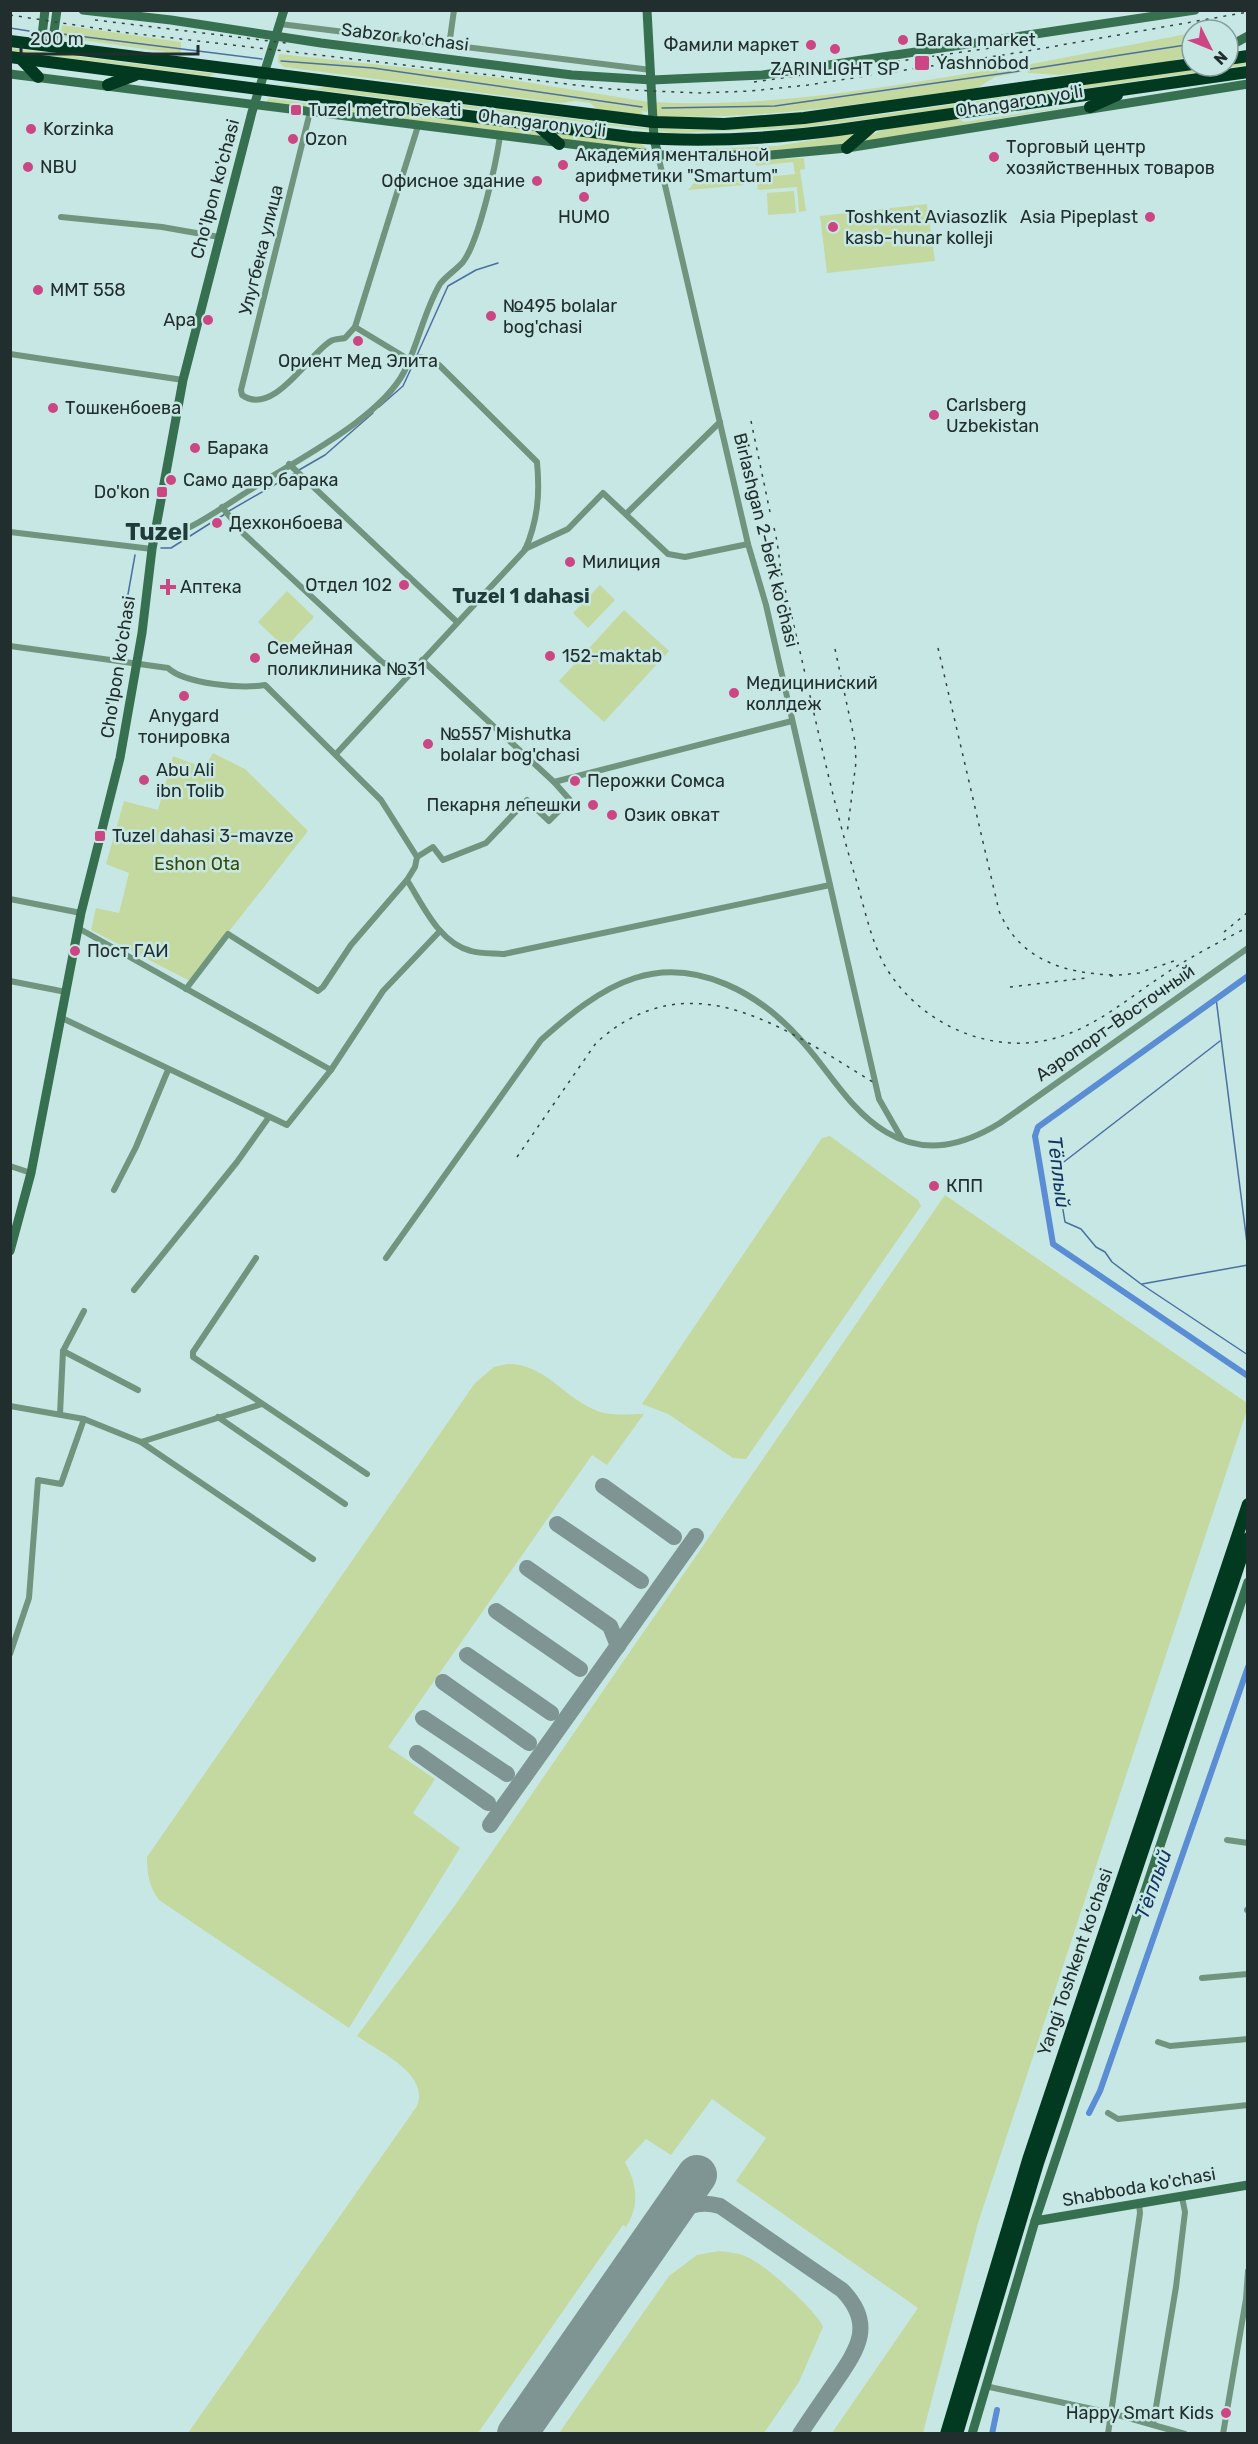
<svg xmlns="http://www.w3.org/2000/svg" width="1258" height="2444" font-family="Rubik,sans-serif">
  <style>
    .green { fill: #c4d9a0 }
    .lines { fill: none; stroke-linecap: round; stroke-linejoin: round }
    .stream { stroke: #4970a1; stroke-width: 1.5 }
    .canal { stroke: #5a8dd3; stroke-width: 6 }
    .taxiway { stroke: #7e9593; stroke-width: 16 }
    .runway { stroke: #7e9593; stroke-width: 40 }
    .street { stroke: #70957e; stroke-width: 6 }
    .secondary { stroke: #367050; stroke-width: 9 }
    .highway { stroke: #013a20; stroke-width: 12 }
    .rail { stroke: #344342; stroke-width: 1.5; stroke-dasharray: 3 6; stroke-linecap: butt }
    .poi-dot { fill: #cd4684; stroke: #c7e7e4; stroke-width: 2 }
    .labels { text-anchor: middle; stroke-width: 5; stroke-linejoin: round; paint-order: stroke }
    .street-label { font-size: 18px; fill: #212e2d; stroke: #c7e7e4 }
    .poi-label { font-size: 18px; fill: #212e2d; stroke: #c7e7e4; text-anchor: start }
    .park-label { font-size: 18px; fill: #374906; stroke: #c7e7e4 }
    .neighbourhood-label { font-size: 20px; font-weight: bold; fill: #203c3a; stroke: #c7e7e4 }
    .water-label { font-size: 20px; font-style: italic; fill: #113461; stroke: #c7e7e4 }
    .district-label { font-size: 24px; font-weight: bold; fill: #203c3a; stroke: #c7e7e4 }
  </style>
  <rect width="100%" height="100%" fill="#c7e7e4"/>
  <g class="green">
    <path d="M62 25 181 42V54L60 37Z"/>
    <path d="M1192 33V55L1168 62 1060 75 1028 73 1026 65Z"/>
    <path d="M11 48 216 74 209 76 11 51Z"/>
    <path d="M279 54 494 77 649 102 647 112 642 111V116L597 109 590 103 575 101 561 103 522 98 284 67 278 62Z"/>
    <path d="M1247 61V65L976 104V101Z"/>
    <path d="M1021 65 1022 72 995 77 977 88C869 102 761 121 652 116L653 102C777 109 899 84 1021 65Z"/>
    <path d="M286 85 316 89 325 87 644 128C749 134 852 119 955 104L956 108 797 128 673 133 285 86Z"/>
    <path d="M269 98 335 107 345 104 537 129 546 139 266 102Z"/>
    <path d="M1092 103 867 141H862C879 124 935 122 959 119L964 122Z"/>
    <path d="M549 130 640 143 650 150 559 139Z"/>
    <path d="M855 133 846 144 764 151 703 152V149L776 146Z"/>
    <path d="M804 158 805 169 800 170 806 211 799 212 797 187 758 190 756 178 795 174 793 162 756 166 755 160Z"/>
    <path d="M743 173 744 185 688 190 700 176Z"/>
    <path d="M794 191 796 213 768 215 767 193Z"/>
    <path d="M927 204 935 261 827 273 820 216Z"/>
    <path d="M600 585 615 600 588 628 573 613Z"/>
    <path d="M287 591 314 617 285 648 258 622Z"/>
    <path d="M624 610 669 651 604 722 559 681Z"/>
    <path d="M213 753 245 769 308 831 190 981 91 930 96 908 119 913 129 873 106 864 124 801 158 810 173 756 204 768Z"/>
    <path d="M830 1136 918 1200 921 1206 746 1459 733 1458 668 1414 642 1404 822 1138Z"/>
    <path d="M945 1195 1247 1403 1248 1407 978 2223 923 2433H832L918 2308 736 2181 766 2138 712 2099 671 2155 646 2139 625 2162C637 2184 640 2205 626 2227L623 2225 478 2433H188L417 2106C430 2074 378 2051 357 2036L456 1904Z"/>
    <path d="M507 1364C543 1363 562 1395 593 1409 608 1417 627 1414 644 1414L607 1465 592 1455 388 1747 435 1779 413 1813 460 1848 349 2028 159 1900C149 1887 147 1873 147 1857L475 1383 494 1367Z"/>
    <path d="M719 2251C730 2252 741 2253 751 2259 767 2267 817 2311 823 2327L799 2382 764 2433H559L669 2276 697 2255Z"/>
  </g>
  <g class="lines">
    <g class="stream">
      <path d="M10 28 29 31"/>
      <path d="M62 34 262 59"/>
      <path d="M281 61 373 68 642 107"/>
      <path d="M1030 69 1192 44"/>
      <path d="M662 108 775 106 1019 71"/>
      <path d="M417 355 448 286 476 270 498 263"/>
      <path d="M379 407 403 386 415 360"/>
      <path d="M299 470 325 455 373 413"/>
      <path d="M229 511 295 473"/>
      <path d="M161 548H171L225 514"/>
      <path d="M117 656 135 555"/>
      <path d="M1216 998 1248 1251"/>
      <path d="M1220 1041 1056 1168 1065 1222 1081 1229 1096 1247 1105 1252 1112 1262 1141 1284 1248 1355"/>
      <path d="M1142 1284 1248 1265"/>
    </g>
    <g class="canal">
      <path d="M1248 976 1038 1127 1035 1136 1053 1244 1248 1376"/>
      <path d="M1089 2113 1100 2091 1248 1667"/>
      <path d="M992 2434 997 2410"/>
    </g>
    <g class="taxiway">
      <path d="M603 1486 674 1537"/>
      <path d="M557 1524 641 1581"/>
      <path d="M527 1568 610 1626 618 1646"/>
      <path d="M496 1611 580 1669"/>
      <path d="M467 1655 551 1713"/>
      <path d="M443 1682 529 1743"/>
      <path d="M423 1718 507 1774"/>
      <path d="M417 1753 488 1803"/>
      <path d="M490 1825 696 1536"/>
      <path d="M662 2226C677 2209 697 2199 720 2206L842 2290C876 2325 857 2350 834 2384 823 2400 811 2417 800 2434"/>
    </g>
    <path class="runway" d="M517 2434 697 2175"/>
    <g class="street">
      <path d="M280 24 651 70"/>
      <path d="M449 46 454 10"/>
      <path d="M310 112 241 390 242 395C274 418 311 351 331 341 334 339 341 339 345 338L355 327 418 126"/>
      <path d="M658 155 748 544 766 605 879 1099 902 1139"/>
      <path d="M61 217 162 227 219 237"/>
      <path d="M10 354 183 380"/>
      <path d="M289 464 457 622"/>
      <path d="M222 507 244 534 383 663 414 669"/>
      <path d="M626 514 720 422"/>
      <path d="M10 532 152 549"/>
      <path d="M153 540C183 537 224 506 250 490 294 461 379 420 404 372 418 345 424 311 440 284 446 276 456 270 463 262 479 241 496 164 500 136"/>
      <path d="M525 549 568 529 603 493 668 554 685 557 748 544"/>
      <path d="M10 646 168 668C185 684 242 689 265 685L381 800 417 857 415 867 407 880C423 905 439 943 471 951 481 954 493 953 504 954L830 885"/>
      <path d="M422 660 554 782 792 721"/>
      <path d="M336 754 525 550C538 520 540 494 537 462L439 365 421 357 408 359 355 327"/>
      <path d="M417 857 433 847 443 860 486 843 527 800 549 821 570 800 554 782"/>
      <path d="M10 899 81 913"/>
      <path d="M78 928 331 1070"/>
      <path d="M10 981 66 992"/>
      <path d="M186 989 228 934 318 991 323 987 351 945 407 880"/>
      <path d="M62 1018 287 1125 331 1070 383 991 440 931"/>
      <path d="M10 1166 31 1173"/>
      <path d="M114 1190 136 1147 168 1070"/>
      <path d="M256 1258 193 1352V1357L367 1474"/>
      <path d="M386 1258 541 1040C568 1016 600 989 635 978 697 958 760 994 800 1039 828 1069 850 1111 886 1132 926 1156 964 1145 1000 1123L1248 948"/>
      <path d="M134 1290 237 1162 269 1117"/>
      <path d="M63 1351 138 1390"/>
      <path d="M10 1406 84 1419 141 1442 262 1404"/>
      <path d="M60 1414 63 1351 84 1311"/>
      <path d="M218 1417 345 1504"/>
      <path d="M141 1442 313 1559"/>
      <path d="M10 1654 29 1598 38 1480 61 1484 84 1419"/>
      <path d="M1227 1840 1248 1843"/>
      <path d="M1247 1910H1248"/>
      <path d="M1202 1978 1248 1974"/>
      <path d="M1158 2042 1170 2046 1248 2039"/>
      <path d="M1108 2113 1118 2119 1248 2105"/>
      <path d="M985 2386 1111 2413 1185 2434"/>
      <path d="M1153 2425 1176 2287 1185 2212 1182 2197"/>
      <path d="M1108 2434 1140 2213 1139 2204"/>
      <path d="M1223 2434 1246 2299 1248 2271"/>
    </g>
    <g class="secondary">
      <path d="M83 10 171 20 321 43 572 75 652 80 762 75 1195 10"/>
      <path d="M647 10 654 139 658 155"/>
      <path d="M41 44 45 10"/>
      <path d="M52 46 57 10"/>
      <path d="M1228 47 1248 36"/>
      <path d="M10 74 658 155H771L847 148 1248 84"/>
      <path d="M10 1251 31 1173 81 913 120 758 142 633 152 549 183 380 252 112 284 10"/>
      <path d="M1035 2221 1248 2185"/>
      <path d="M972 2434 1035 2221 1248 1582"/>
    </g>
    <g class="highway">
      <path d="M10 41 653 122 724 124 804 118 1192 64"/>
      <path d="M10 57 631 137C701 143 769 139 838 130L1248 72"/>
      <path d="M21 59 38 77"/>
      <path d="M1228 59 1248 56"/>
      <path d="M108 85 135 75"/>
      <path d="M1090 107 1117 95"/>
      <path d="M536 124 559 144"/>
      <path d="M847 148 871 127"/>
      <path d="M946 2434 1028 2160 1248 1504"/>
      <path d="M957 2434 1038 2163 1248 1538"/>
    </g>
    <g class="rail">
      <path d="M10 15 121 32 610 89 698 93 751 91 808 85 1022 52 1248 12"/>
      <path d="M95 20 286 43"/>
      <path d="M754 82 1039 41"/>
      <path d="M751 421 770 512"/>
      <path d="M774 528C779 546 779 564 783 581 808 679 826 779 855 876 864 905 870 939 885 966 917 1020 981 1052 1043 1041 1091 1032 1125 1000 1165 974 1191 956 1220 942 1248 927"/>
      <path d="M938 648 999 911C1020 961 1066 974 1117 975"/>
      <path d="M835 649 855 742 856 762 847 834"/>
      <path d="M1224 932 1248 912"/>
      <path d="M1110 976 1139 973 1174 961"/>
      <path d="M1010 987 1086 978"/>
      <path d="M1077 1054 1124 1013"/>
      <path d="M517 1157 596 1043C691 957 787 1030 876 1084"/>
    </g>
  </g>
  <g class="poi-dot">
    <circle cx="903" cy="40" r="6"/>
    <circle cx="811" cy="45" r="6"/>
    <circle cx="835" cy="49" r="6"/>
    <rect x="914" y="55" width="16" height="16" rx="3"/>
    <rect x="290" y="104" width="12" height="12" rx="3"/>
    <circle cx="31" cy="129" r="6"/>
    <circle cx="293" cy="139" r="6"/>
    <circle cx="994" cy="157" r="6"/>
    <circle cx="563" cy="165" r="6"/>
    <circle cx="28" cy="167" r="6"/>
    <circle cx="537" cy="181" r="6"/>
    <circle cx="584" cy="197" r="6"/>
    <circle cx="1150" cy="217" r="6"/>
    <circle cx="833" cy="227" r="6"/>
    <circle cx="38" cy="290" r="6"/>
    <circle cx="491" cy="316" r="6"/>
    <circle cx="208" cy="320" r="6"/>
    <circle cx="358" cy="341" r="6"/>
    <circle cx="53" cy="408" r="6"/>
    <circle cx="934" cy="415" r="6"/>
    <circle cx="195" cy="448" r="6"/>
    <circle cx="171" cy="480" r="6"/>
    <rect x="156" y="486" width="12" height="12" rx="3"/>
    <circle cx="217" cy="523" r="6"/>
    <circle cx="570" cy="562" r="6"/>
    <circle cx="404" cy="585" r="6"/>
    <path d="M165 578h6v6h6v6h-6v6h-6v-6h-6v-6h6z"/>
    <circle cx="550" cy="656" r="6"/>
    <circle cx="255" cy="658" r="6"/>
    <circle cx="734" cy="693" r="6"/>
    <circle cx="184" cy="696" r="6"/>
    <circle cx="428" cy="744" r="6"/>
    <circle cx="144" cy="780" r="6"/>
    <circle cx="575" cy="781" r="6"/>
    <circle cx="593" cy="805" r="6"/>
    <circle cx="612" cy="815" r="6"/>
    <rect x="94" y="830" width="12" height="12" rx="3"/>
    <circle cx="75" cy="951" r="6"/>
    <circle cx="934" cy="1186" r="6"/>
    <circle cx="1226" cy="2413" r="6"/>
  </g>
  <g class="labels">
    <g class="street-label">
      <text transform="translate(405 37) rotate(7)" y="6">Sabzor ko'chasi</text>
      <text transform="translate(1019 101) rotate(-9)" y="6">Ohangaron yoʻli</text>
      <text transform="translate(542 123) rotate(7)" y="6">Ohangaron yoʻli</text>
      <text transform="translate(215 189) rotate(-75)" y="6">Cho'lpon ko'chasi</text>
      <text transform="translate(261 250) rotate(-76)" y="6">Улугбека улица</text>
      <text transform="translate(766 540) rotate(76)" y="6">Birlashgan 2-berk ko'chasi</text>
      <text transform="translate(118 667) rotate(-81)" y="6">Cho'lpon ko'chasi</text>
      <text transform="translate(1115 1023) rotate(-35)" y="6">Аэропорт-Восточный</text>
      <text transform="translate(1075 1962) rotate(-71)" y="6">Yangi Toshkent ko‘chasi</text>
      <text transform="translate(1139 2187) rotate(-10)" y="6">Shabboda ko'chasi</text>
    </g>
    <g class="poi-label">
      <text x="915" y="46">Baraka market</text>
      <text x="799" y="51" text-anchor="end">Фамили маркет</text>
      <text x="936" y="69">Yashnobod</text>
      <text x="835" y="75" text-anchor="middle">ZARINLIGHT SP</text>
      <text x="308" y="116">Tuzel metro bekati</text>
      <text x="43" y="135">Korzinka</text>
      <text x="305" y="145">Ozon</text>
      <text x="1006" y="153">Торговый центр<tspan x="1006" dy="21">хозяйственных товаров</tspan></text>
      <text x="575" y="161">Академия ментальной<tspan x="575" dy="21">арифметики "Smartum"</tspan></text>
      <text x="40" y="173">NBU</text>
      <text x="525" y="187" text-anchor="end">Офисное здание</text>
      <text x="584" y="223" text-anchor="middle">HUMO</text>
      <text x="845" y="223">Toshkent Aviasozlik<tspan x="845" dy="21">kasb-hunar kolleji</tspan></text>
      <text x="1138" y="223" text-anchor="end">Asia Pipeplast</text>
      <text x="50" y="296">MMT 558</text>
      <text x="503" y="312">№495 bolalar<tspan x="503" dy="21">bog'chasi</tspan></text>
      <text x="196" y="326" text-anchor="end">Ара</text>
      <text x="358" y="367" text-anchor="middle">Ориент Мед Элита</text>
      <text x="946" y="411">Carlsberg<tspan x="946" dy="21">Uzbekistan</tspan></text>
      <text x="65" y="414">Тошкенбоева</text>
      <text x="207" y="454">Барака</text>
      <text x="183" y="486">Само давр барака</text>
      <text x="150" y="498" text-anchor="end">Do'kon</text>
      <text x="229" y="529">Дехконбоева</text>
      <text x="582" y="568">Милиция</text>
      <text x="392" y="591" text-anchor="end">Отдел 102</text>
      <text x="180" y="593">Аптека</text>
      <text x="267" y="654">Семейная<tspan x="267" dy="21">поликлиника №31</tspan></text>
      <text x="562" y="662">152-maktab</text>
      <text x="746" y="689">Медициниский<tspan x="746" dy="21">коллдеж</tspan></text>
      <text x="184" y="722" text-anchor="middle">Anygard<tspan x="184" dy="21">тонировка</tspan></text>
      <text x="440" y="740">№557 Mishutka<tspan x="440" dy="21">bolalar bog'chasi</tspan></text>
      <text x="156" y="776">Abu Ali<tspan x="156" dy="21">ibn Tolib</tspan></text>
      <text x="587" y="787">Перожки Сомса</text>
      <text x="581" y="811" text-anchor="end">Пекарня лепешки</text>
      <text x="624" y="821">Озик овкат</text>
      <text x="112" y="842">Tuzel dahasi 3-mavze</text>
      <text x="87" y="957">Пост ГАИ</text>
      <text x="946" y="1192">КПП</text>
      <text x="1214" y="2419" text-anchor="end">Happy Smart Kids</text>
    </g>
    <g class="park-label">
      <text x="197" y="870">Eshon Ota</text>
    </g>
    <g class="neighbourhood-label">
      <text x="521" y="603">Tuzel 1 dahasi</text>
    </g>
    <g class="water-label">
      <text transform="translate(1059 1172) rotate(83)" y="7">Тёплый</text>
      <text transform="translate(1153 1884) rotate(-70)" y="7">Тёплый</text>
    </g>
    <g class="district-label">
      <text x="157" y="540">Tuzel</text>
    </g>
  </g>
  <rect width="1258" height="2444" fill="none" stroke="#212e2d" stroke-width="24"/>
  <g transform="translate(1210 48) rotate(133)"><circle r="28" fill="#c7e7e4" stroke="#859d9b" stroke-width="1.5"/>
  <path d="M0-4.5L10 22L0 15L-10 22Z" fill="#cd4684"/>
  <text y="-9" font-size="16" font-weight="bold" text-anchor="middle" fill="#212e2d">N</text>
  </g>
  <path d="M21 45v9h177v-9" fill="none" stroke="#212e2d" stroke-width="3"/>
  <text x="30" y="45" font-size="18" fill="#212e2d" stroke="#c7e7e4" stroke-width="4.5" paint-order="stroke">200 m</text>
</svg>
